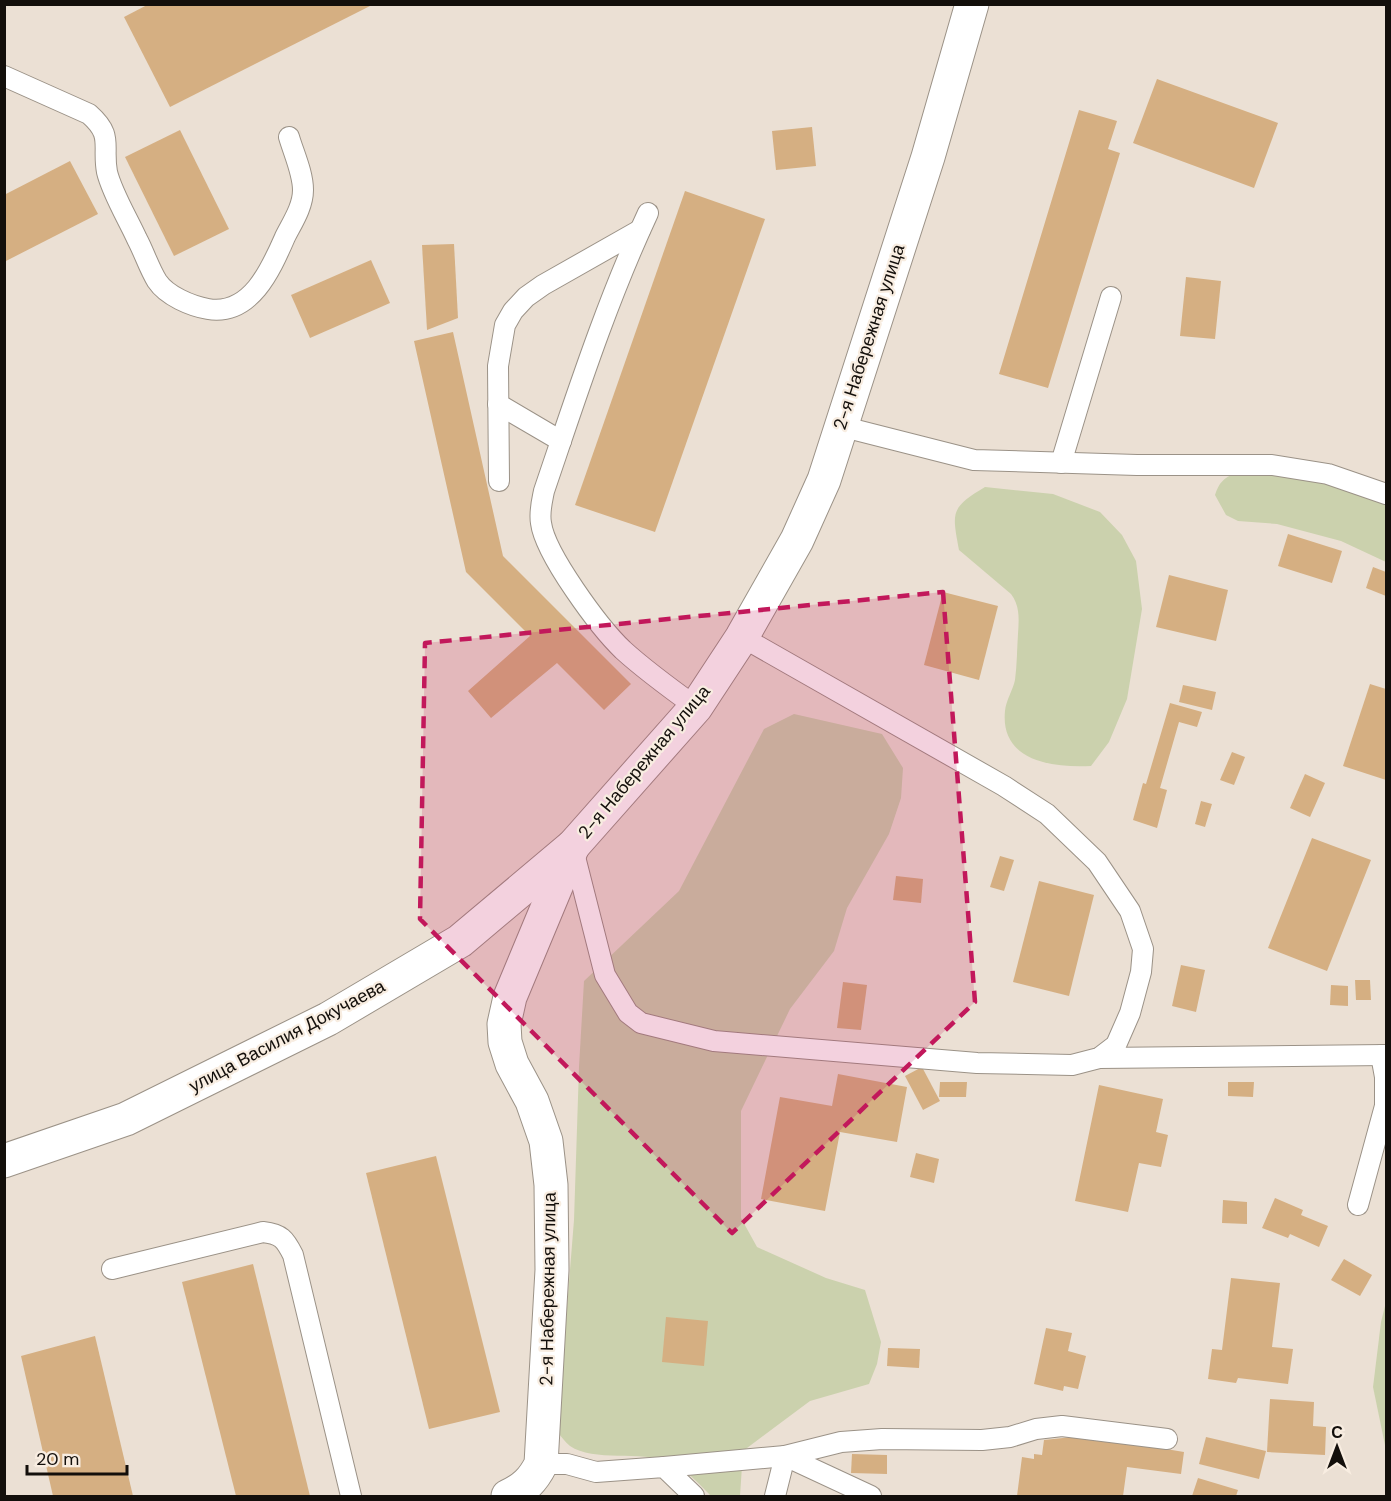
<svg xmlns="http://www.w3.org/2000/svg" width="1391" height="1501" font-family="'DM Sans',sans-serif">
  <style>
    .green { fill: #cbd1ad }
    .building { fill: #d5af82 }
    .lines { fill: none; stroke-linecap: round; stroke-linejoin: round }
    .lane-casing { stroke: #9b9287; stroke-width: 22 }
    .street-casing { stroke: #9b9287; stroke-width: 35 }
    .secondary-casing { stroke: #9b9287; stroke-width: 35 }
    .lane { stroke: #fff; stroke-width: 20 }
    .street { stroke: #fff; stroke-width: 33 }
    .secondary { stroke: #fff; stroke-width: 33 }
    .marked { fill: #c2185b; fill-opacity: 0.2; stroke: #c2185b; stroke-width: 4.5; stroke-dasharray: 12 8; stroke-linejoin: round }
    .labels { text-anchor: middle; stroke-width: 4.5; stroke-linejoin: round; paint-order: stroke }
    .street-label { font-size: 18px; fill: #130f0b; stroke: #f8ede1 }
  </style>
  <rect width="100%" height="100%" fill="#ebe0d4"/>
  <g class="green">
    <path d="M1236 473 1287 475 1328 484 1386 503V562L1341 541 1277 524 1238 521 1226 515 1215 495C1219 483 1223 478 1236 473Z"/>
    <path d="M985 487 1053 494 1100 512 1122 535 1136 561 1142 609 1127 699 1109 742 1091 766C1052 768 1000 761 1005 711 1006 700 1013 690 1015 680 1017 665 1017 649 1018 634 1019 619 1020 606 1011 594L959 550C952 512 950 508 985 487Z"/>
    <path d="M794 714 882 734 903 768 901 798 889 834 847 908 834 951 790 1009 741 1111V1218L757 1247 826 1278 865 1290 881 1342 877 1364 869 1384 810 1401 743 1451 740 1496H711C699 1484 684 1467 668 1461 642 1451 593 1462 570 1446 565 1442 561 1436 557 1432L574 1220 579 1067 584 981 679 891 764 729Z"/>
    <path d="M1386 1302V1450L1373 1387 1381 1322Z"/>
  </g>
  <g class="building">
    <path d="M149 4H374L170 107 124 17Z"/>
    <path d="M1157 79 1278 123 1254 188 1133 143Z"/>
    <path d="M1079 110 1117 121 1108 149 1120 153 1048 388 999 374Z"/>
    <path d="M812 127 816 166 776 170 772 131Z"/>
    <path d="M180 130 229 229 174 256 125 157Z"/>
    <path d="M70 161 98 214 4 262V195Z"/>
    <path d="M685 191 765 219 655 532 575 505Z"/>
    <path d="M454 244 458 318 427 330 422 245Z"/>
    <path d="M371 260 390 303 310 338 291 295Z"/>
    <path d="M1186 277 1221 281 1215 339 1180 336Z"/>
    <path d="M453 332 503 556 631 684 604 710 557 663 491 718 468 691 530 636 466 572 414 341Z"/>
    <path d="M1288 534 1342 551 1332 583 1278 566Z"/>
    <path d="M1373 567 1386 572V596L1366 588Z"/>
    <path d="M1169 575 1228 590 1216 641 1156 627Z"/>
    <path d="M943 592 998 606 979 680 924 665Z"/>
    <path d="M1370 684 1386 689V780L1343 766Z"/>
    <path d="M1183 685 1216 692 1212 710 1179 702Z"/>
    <path d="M1170 703 1202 712 1197 727 1179 722 1160 788 1167 790 1157 828 1133 820 1143 783 1146 784Z"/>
    <path d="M1232 752 1245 757 1234 785 1220 780Z"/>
    <path d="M1305 774 1325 783 1310 817 1290 808Z"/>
    <path d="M1201 801 1212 804 1205 827 1195 824Z"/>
    <path d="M1312 838 1371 860 1327 971 1268 948Z"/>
    <path d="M1000 856 1014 860 1004 891 990 887Z"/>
    <path d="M896 876 923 879 921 903 893 900Z"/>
    <path d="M1039 881 1094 895 1069 996 1013 982Z"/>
    <path d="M1181 965 1205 970 1196 1012 1172 1006Z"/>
    <path d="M1355 980H1370L1371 1000H1356Z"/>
    <path d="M843 982 867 985 861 1030 837 1028Z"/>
    <path d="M1331 985 1348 986V1006L1330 1005Z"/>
    <path d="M922 1067 940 1101 923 1110 905 1076Z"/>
    <path d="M838 1074 907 1087 897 1142 840 1132 825 1211 761 1199 780 1097 832 1106Z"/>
    <path d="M940 1082H967L966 1097H939Z"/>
    <path d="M1228 1082H1254L1253 1097 1228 1096Z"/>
    <path d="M1099 1085 1163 1099 1156 1132 1168 1135 1161 1167 1139 1163 1128 1212 1075 1201Z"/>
    <path d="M916 1153 939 1159 934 1183 910 1177Z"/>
    <path d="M436 1156 500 1412 429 1429 366 1173Z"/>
    <path d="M1275 1198 1303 1210 1301 1215 1328 1226 1319 1247 1290 1234 1288 1238 1262 1228Z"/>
    <path d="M1223 1200 1247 1202V1224L1222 1223Z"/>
    <path d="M1344 1259 1372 1275 1360 1296 1331 1280Z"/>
    <path d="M253 1264 310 1496H236L182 1282Z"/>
    <path d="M1231 1278 1280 1283 1272 1347 1293 1349 1288 1384 1238 1378 1236 1383 1208 1379 1212 1349 1222 1350Z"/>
    <path d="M666 1317 708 1321 704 1366 662 1362Z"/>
    <path d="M1046 1328 1072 1333 1068 1351 1086 1356 1078 1389 1064 1386 1063 1391 1034 1384Z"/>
    <path d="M95 1336 133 1496H53L21 1356Z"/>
    <path d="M888 1348 920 1349 919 1368 887 1366Z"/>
    <path d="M1270 1399 1314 1402 1313 1426 1326 1427 1325 1455 1267 1452Z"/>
    <path d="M1072 1437 1112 1440 1184 1452 1181 1474 1127 1467 1123 1496H1017L1022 1457 1034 1459V1454L1042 1455 1044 1440Z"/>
    <path d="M1206 1437 1266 1451 1259 1479 1199 1464Z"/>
    <path d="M852 1454 887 1455V1474L851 1473Z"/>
    <path d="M1198 1478 1238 1490 1236 1496H1192Z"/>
  </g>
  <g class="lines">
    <g class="lane-casing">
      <g id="lane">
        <path d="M4 76 89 114C114 136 102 145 107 172 112 193 128 219 137 239 144 252 149 268 157 281 167 296 191 306 208 309 251 316 271 269 285 237 292 223 303 207 303 190 303 173 294 154 289 137"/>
        <path d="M648 213C606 303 576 397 544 491 542 501 539 512 541 523 545 554 599 627 623 650 646 671 671 689 696 707"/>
        <path d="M498 404 561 441"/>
        <path d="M840 426 974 460 1137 465H1272L1328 474 1386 494"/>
        <path d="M1061 463 1111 297"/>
        <path d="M499 481 498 366 505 325 513 311 526 297 543 285 640 230"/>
        <path d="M573 849 605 975 628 1013 641 1023 714 1041 977 1063 1072 1065 1099 1058 1116 1045 1130 1013 1141 972 1143 949 1130 911 1097 862 1047 814 1004 786 742 637"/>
        <path d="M1099 1058 1386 1055"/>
        <path d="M1358 1205 1385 1106V1077L1381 1055"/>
        <path d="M112 1269 263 1232C281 1234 285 1239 293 1255L351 1496"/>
        <path d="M541 1464H567L596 1472 664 1467 694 1496"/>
        <path d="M664 1467 785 1456 871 1496"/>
        <path d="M775 1496 785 1456 841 1442 882 1439 982 1440 1010 1437 1036 1429 1062 1426 1167 1439"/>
      </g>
    </g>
    <g class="street-casing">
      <path id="street" d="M508 1496C524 1489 533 1480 541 1464L552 1270 551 1185 546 1141 532 1101 512 1064 505 1042 504 1024 510 997 573 846"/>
    </g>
    <g class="secondary-casing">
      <path id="secondary" d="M4 1161 126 1119 328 1019 460 941 573 846 696 707 742 637 797 540 824 480 928 157 972 4"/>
    </g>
    <use href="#lane" class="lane"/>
    <use href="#street" class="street"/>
    <use href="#secondary" class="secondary"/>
  </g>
  <path class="marked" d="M943 592 975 1002 732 1233 420 919 425 643Z"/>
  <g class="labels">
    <g class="street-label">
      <text transform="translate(869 337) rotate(-72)" y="6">2-я Набережная улица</text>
      <text transform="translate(644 762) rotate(-50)" y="6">2-я Набережная улица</text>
      <text transform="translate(287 1036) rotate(-28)" y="6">улица Василия Докучаева</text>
      <text transform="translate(548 1289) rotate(-89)" y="6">2-я Набережная улица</text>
    </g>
  </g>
  <rect width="1391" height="1501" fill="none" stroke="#130f0b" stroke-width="12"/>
  <g transform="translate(1337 1447)" stroke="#f8ede1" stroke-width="4.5" paint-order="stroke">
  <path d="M0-4.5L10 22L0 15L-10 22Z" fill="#130f0b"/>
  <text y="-9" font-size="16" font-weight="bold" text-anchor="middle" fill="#130f0b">С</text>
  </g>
  <path d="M27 1465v9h100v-9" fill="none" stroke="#130f0b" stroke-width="3"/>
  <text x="36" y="1465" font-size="18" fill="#130f0b" stroke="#f8ede1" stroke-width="4.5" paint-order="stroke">20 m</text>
</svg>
